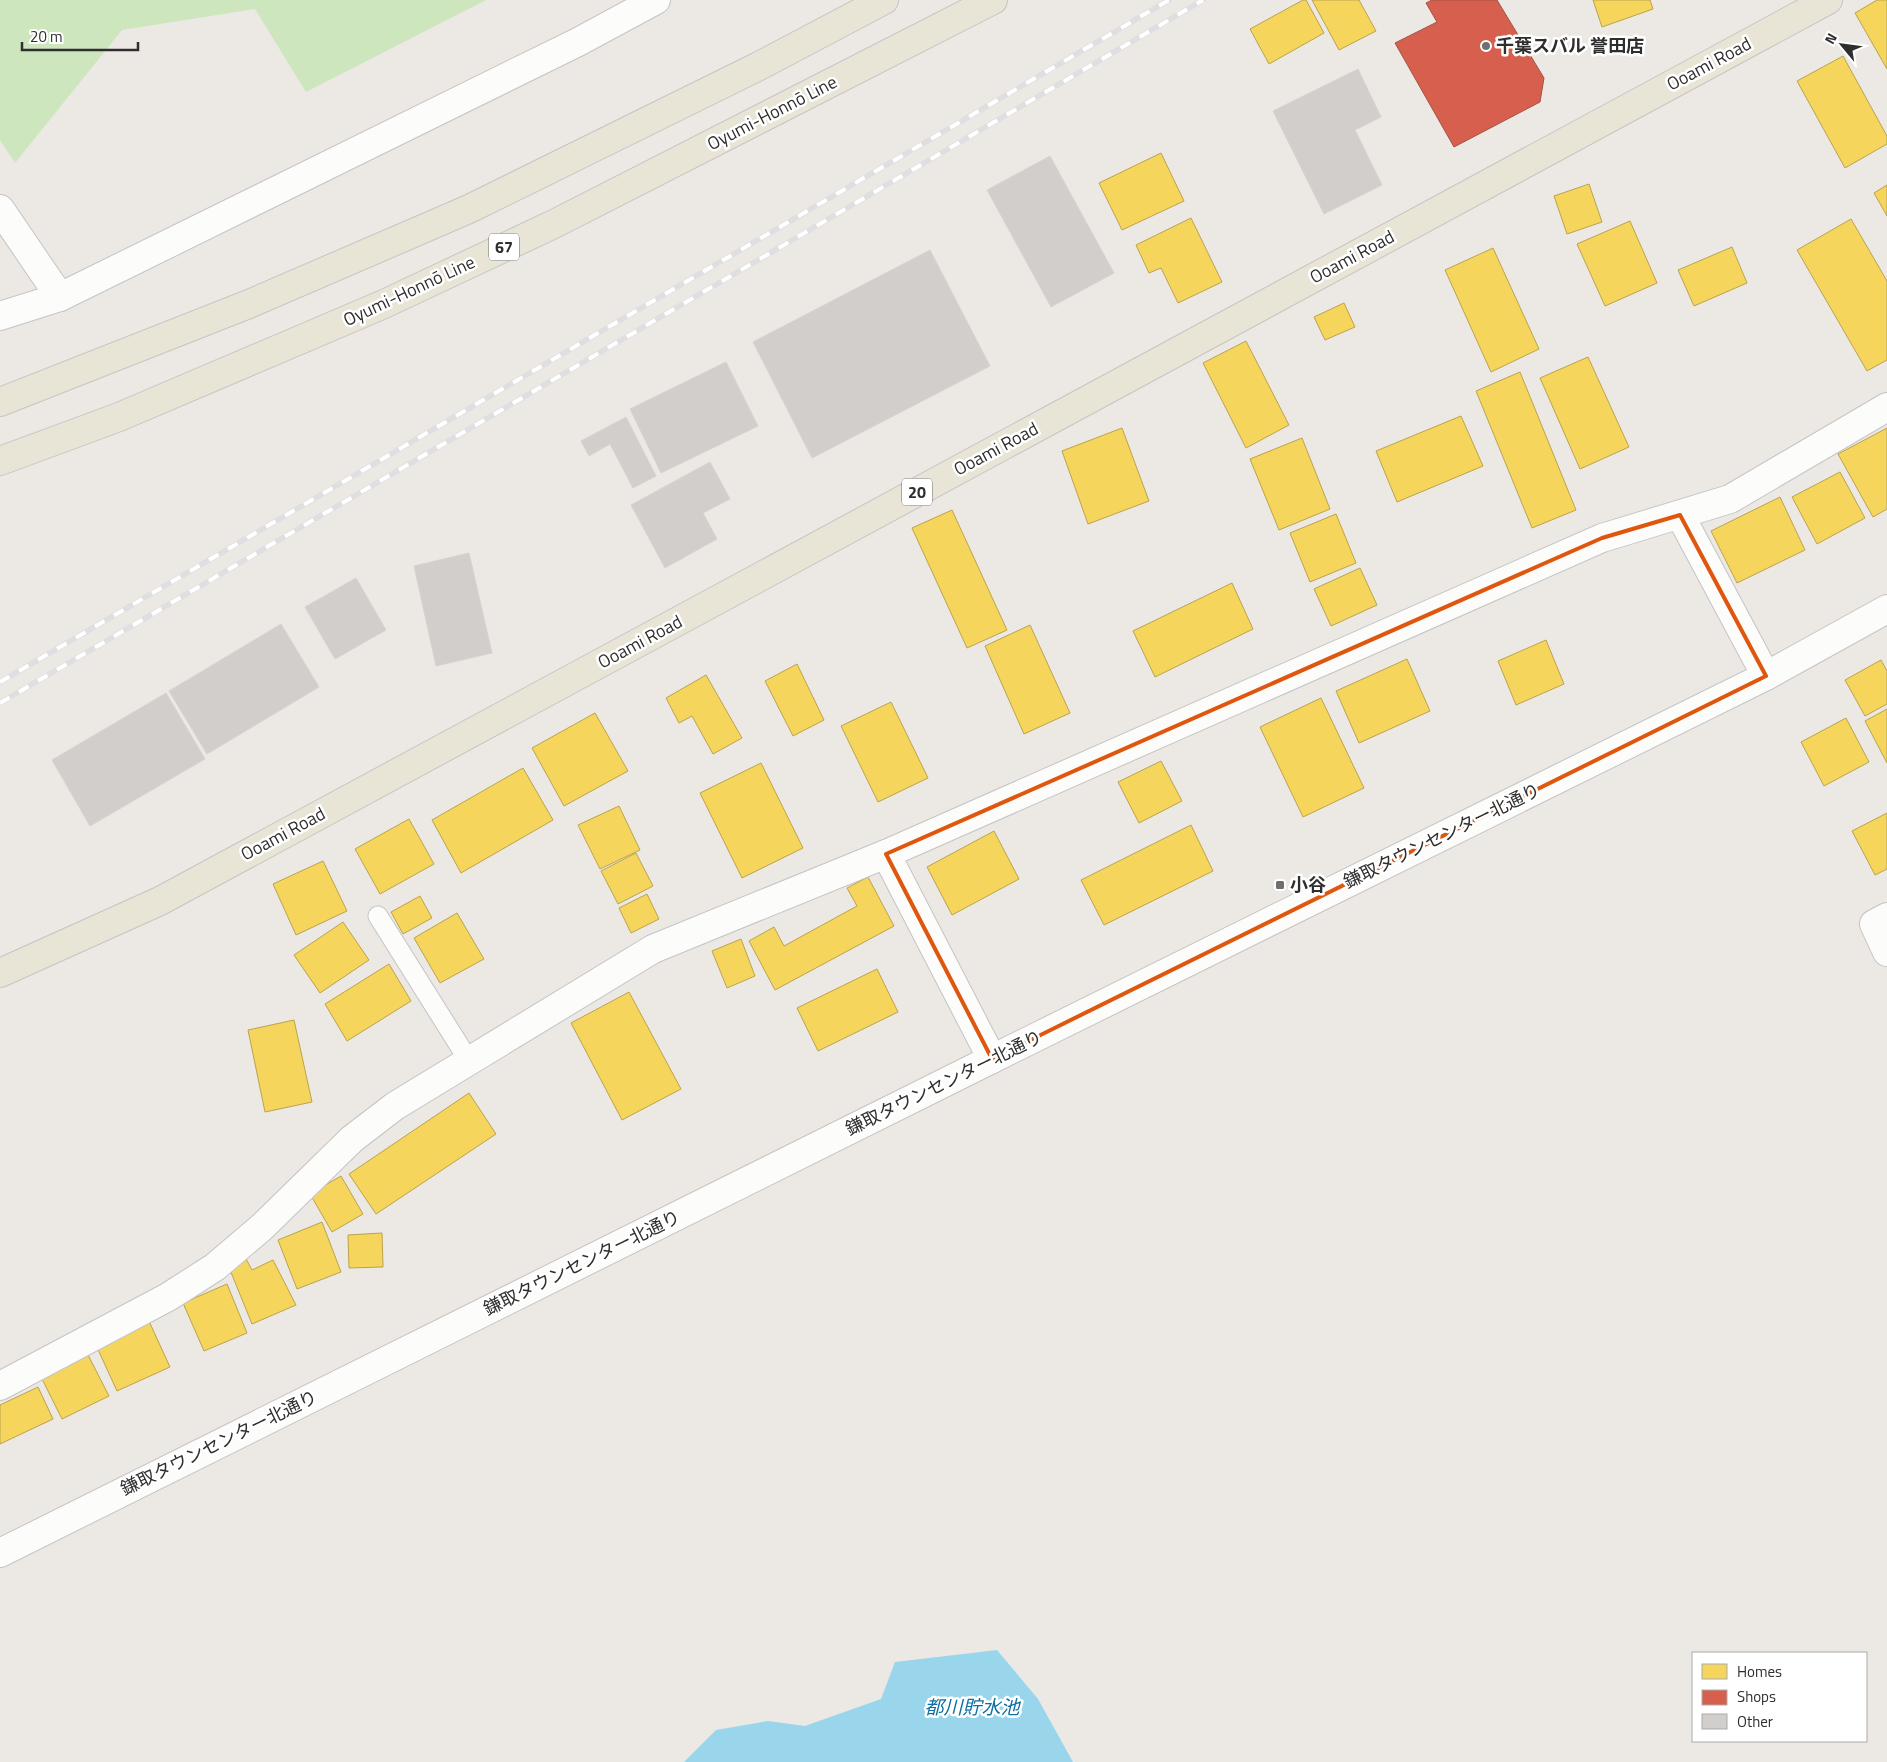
<svg xmlns="http://www.w3.org/2000/svg" width="1887" height="1762" font-family="'Titillium Web','Noto Sans JP',sans-serif">
  <style>
    .green { fill: #cee6be }
    .water { fill: #99d6ec }
    .homes { fill: #f6d55c; stroke: #baa34e }
    .shops { fill: #d6604d; stroke: #a45144 }
    .building { fill: #d1cecb; stroke: #d7d4d0 }
    .lines { fill: none; stroke-linecap: round; stroke-linejoin: round }
    .service-casing { stroke: #c5c4c5; stroke-width: 21 }
    .minor-casing { stroke: #c5c4c5; stroke-width: 30 }
    .tertiary-casing { stroke: #c5c4c5; stroke-width: 30 }
    .primary-casing { stroke: #c6c5c4; stroke-width: 30 }
    .service { stroke: #fcfcfb; stroke-width: 19 }
    .minor { stroke: #fcfcfb; stroke-width: 28 }
    .tertiary { stroke: #fcfcfb; stroke-width: 28 }
    .primary { stroke: #e8e4d6; stroke-width: 28 }
    .rail-casing { stroke: #dfdfe1; stroke-width: 5.5 }
    .rail { stroke: #fff; stroke-width: 4; stroke-dasharray: 11; stroke-linecap: butt }
    .marked { fill: none; stroke: #df570e; stroke-width: 4; stroke-linejoin: round }
    .poi-dot { fill: #706f6e; stroke: #fff; stroke-width: 2 }
    .labels { text-anchor: middle; stroke-width: 5; stroke-linejoin: round; paint-order: stroke }
    .shield { fill: #fff; stroke: #6d6d6d; stroke-width: 1 }
    .shield-label { font-size: 16px; font-weight: bold; fill: #2e2e2e }
    .poi-label { font-size: 18px; font-weight: bold; fill: #2e2e2e; stroke: #fff; text-anchor: start }
    .street-label { font-size: 18px; fill: #2e2e2e; stroke: #fff }
    .water-label { font-size: 19px; font-style: italic; fill: #0d6fa3; stroke: #fff }
  </style>
  <rect width="100%" height="100%" fill="#ece8e4"/>
  <path class="green" d="M0 0H486L306 92 255 9 122 30 15 163 0 140Z"/>
  <path class="water" d="M997 1650 1038 1699 1073 1762H684L716 1730 768 1721 805 1726 881 1699 895 1662Z"/>
  <g class="homes">
    <path d="M1303 0H1306L1324 33 1269 64 1250 29Z"/>
    <path d="M1312 0H1359L1376 31 1339 50Z"/>
    <path d="M1593 0H1650L1653 9 1602 27Z"/>
    <path d="M1877 0H1887V69L1855 13Z"/>
    <path d="M1843 56 1887 136V144L1845 168 1797 81Z"/>
    <path d="M1161 153 1184 201 1122 230 1099 183Z"/>
    <path d="M1589 184 1602 222 1567 234 1554 196Z"/>
    <path d="M1887 185V216L1874 193Z"/>
    <path d="M1191 218 1222 282 1178 303 1161 268 1149 273 1136 245Z"/>
    <path d="M1851 219 1887 281V360L1867 371 1797 250Z"/>
    <path d="M1630 221 1657 283 1605 306 1577 244Z"/>
    <path d="M1732 247 1747 283 1694 306 1678 270Z"/>
    <path d="M1493 248 1539 349 1491 372 1445 270Z"/>
    <path d="M1344 303 1355 327 1325 340 1314 317Z"/>
    <path d="M1246 341 1289 425 1246 448 1203 363Z"/>
    <path d="M1588 357 1629 447 1580 469 1540 378Z"/>
    <path d="M1520 372 1576 510 1532 528 1476 391Z"/>
    <path d="M1461 416 1483 466 1397 502 1376 451Z"/>
    <path d="M1122 428 1149 501 1088 524 1062 451Z"/>
    <path d="M1887 428V509L1873 517 1838 454Z"/>
    <path d="M1302 438 1330 509 1279 530 1250 459Z"/>
    <path d="M1840 472 1865 518 1817 544 1792 497Z"/>
    <path d="M1780 497 1805 550 1737 583 1711 531Z"/>
    <path d="M952 510 1007 630 967 648 912 528Z"/>
    <path d="M1336 514 1356 563 1310 582 1290 533Z"/>
    <path d="M1360 568 1377 605 1331 626 1314 589Z"/>
    <path d="M1232 583 1253 629 1155 677 1133 631Z"/>
    <path d="M1030 625 1070 713 1024 734 985 646Z"/>
    <path d="M1546 640 1564 684 1516 705 1498 661Z"/>
    <path d="M1407 659 1430 711 1359 743 1336 691Z"/>
    <path d="M1881 660 1887 671V704L1865 716 1845 680Z"/>
    <path d="M797 664 824 720 793 736 765 681Z"/>
    <path d="M706 675 742 738 713 754 692 716 679 723 666 698Z"/>
    <path d="M1321 698 1364 788 1303 817 1260 727Z"/>
    <path d="M891 702 928 778 878 802 841 726Z"/>
    <path d="M1887 709V763L1865 721Z"/>
    <path d="M595 713 628 771 564 806 532 748Z"/>
    <path d="M1846 718 1869 762 1824 786 1801 742Z"/>
    <path d="M1161 761 1182 801 1139 823 1118 782Z"/>
    <path d="M761 763 803 848 742 878 700 793Z"/>
    <path d="M523 768 553 820 461 873 432 820Z"/>
    <path d="M619 806 640 850 600 869 578 825Z"/>
    <path d="M1887 813V869L1875 875 1852 831Z"/>
    <path d="M409 819 434 864 380 894 355 849Z"/>
    <path d="M1191 825 1213 871 1104 925 1081 880Z"/>
    <path d="M994 831 1019 879 952 915 927 867Z"/>
    <path d="M636 853 653 886 618 904 601 871Z"/>
    <path d="M323 861 347 911 296 935 273 884Z"/>
    <path d="M868 877 894 926 775 990 749 941 774 927 784 946 857 906 847 888Z"/>
    <path d="M647 894 659 919 631 933 619 908Z"/>
    <path d="M420 896 432 918 403 934 391 912Z"/>
    <path d="M457 913 484 959 440 983 414 938Z"/>
    <path d="M343 922 369 960 320 993 294 955Z"/>
    <path d="M741 939 755 976 727 988 712 951Z"/>
    <path d="M389 964 411 1001 347 1041 325 1004Z"/>
    <path d="M877 969 898 1012 818 1051 797 1008Z"/>
    <path d="M629 992 681 1089 622 1120 571 1023Z"/>
    <path d="M294 1020 312 1102 265 1112 248 1030Z"/>
    <path d="M469 1093 496 1134 376 1214 349 1174Z"/>
    <path d="M341 1176 363 1214 332 1232 310 1194Z"/>
    <path d="M322 1222 341 1272 297 1289 278 1240Z"/>
    <path d="M382 1233 383 1267 349 1268 348 1235Z"/>
    <path d="M245 1257 252 1270 273 1260 296 1305 252 1324 228 1265Z"/>
    <path d="M227 1284 247 1333 204 1351 183 1303Z"/>
    <path d="M148 1319 170 1367 117 1391 95 1343Z"/>
    <path d="M87 1353 109 1396 62 1419 41 1377Z"/>
    <path d="M38 1387 53 1419 0 1444V1405Z"/>
  </g>
  <path class="shops" d="M1432 0H1497L1544 78 1540 102 1454 147 1395 43 1437 22 1426 3Z"/>
  <g class="building">
    <path d="M1358 69 1381 117 1355 130 1382 185 1324 214 1273 111Z"/>
    <path d="M1050 156 1114 273 1051 307 987 190Z"/>
    <path d="M930 250 990 366 812 458 753 342Z"/>
    <path d="M726 362 758 426 661 473 630 409Z"/>
    <path d="M626 417 656 476 633 488 610 444 589 456 581 441Z"/>
    <path d="M710 462 730 499 703 513 717 539 665 568 631 505Z"/>
    <path d="M469 553 492 653 436 666 414 566Z"/>
    <path d="M356 578 386 630 335 659 305 607Z"/>
    <path d="M281 624 319 687 207 754 169 691Z"/>
    <path d="M166 693 205 759 90 826 52 760Z"/>
  </g>
  <g class="lines">
    <g class="service-casing">
      <path id="service" d="M378 916 469 1061"/>
    </g>
    <g class="minor-casing">
      <g id="minor">
        <path d="M0 316 60 297 578 42 656 0"/>
        <path d="M1680 515 1766 676"/>
        <path d="M886 854 992 1059"/>
        <path d="M1887 917 1874 924 1887 952"/>
        <path d="M0 1386 168 1297 215 1267 262 1227 352 1139 395 1106 653 949 886 854 1602 538 1730 499 1887 407"/>
      </g>
    </g>
    <g class="tertiary-casing">
      <g id="tertiary">
        <path d="M0 209 60 297"/>
        <path d="M0 1553 992 1059 1766 676 1887 609"/>
      </g>
    </g>
    <g class="primary-casing">
      <g id="primary">
        <path d="M0 402 249 304 469 209 759 66 884 0"/>
        <path d="M0 461 119 417 384 304 554 224 993 0"/>
        <path d="M0 973 160 901 1828 0"/>
      </g>
    </g>
    <use href="#service" class="service"/>
    <use href="#minor" class="minor"/>
    <use href="#tertiary" class="tertiary"/>
    <use href="#primary" class="primary"/>
    <g class="rail-casing">
      <g id="rail">
        <path d="M0 682 1169 0"/>
        <path d="M0 703 1203 0"/>
      </g>
    </g>
    <use href="#rail" class="rail"/>
  </g>
  <path class="marked" d="M1680 515 1766 676 992 1059 886 854 1602 538Z"/>
  <g class="poi-dot">
    <circle cx="1486" cy="46" r="5"/>
    <rect x="1275" y="880" width="10" height="10" rx="2.5"/>
  </g>
  <g class="labels">
    <g class="shield">
      <rect x="489" y="233.5" width="30" height="27" rx="4"/>
      <rect x="902" y="478.5" width="30" height="27" rx="4"/>
    </g>
    <g class="shield-label">
      <text x="504" y="253">67</text>
      <text x="917" y="498">20</text>
    </g>
    <g class="poi-label">
      <text x="1496" y="52">千葉スバル 誉田店</text>
      <text x="1290" y="891">小谷</text>
    </g>
    <g class="street-label">
      <text transform="translate(1709 64) rotate(-28)" y="6">Ooami Road</text>
      <text transform="translate(772 113) rotate(-27)" y="6">Oyumi-Honnō Line</text>
      <text transform="translate(1352 257) rotate(-28)" y="6">Ooami Road</text>
      <text transform="translate(409 291) rotate(-25)" y="6">Oyumi-Honnō Line</text>
      <text transform="translate(996 449) rotate(-28)" y="6">Ooami Road</text>
      <text transform="translate(640 642) rotate(-28)" y="6">Ooami Road</text>
      <text transform="translate(283 834) rotate(-28)" y="6">Ooami Road</text>
      <text transform="translate(1442 836) rotate(-26)" y="6">鎌取タウンセンター北通り</text>
      <text transform="translate(944 1083) rotate(-26)" y="6">鎌取タウンセンター北通り</text>
      <text transform="translate(582 1263) rotate(-26)" y="6">鎌取タウンセンター北通り</text>
      <text transform="translate(219 1443) rotate(-26)" y="6">鎌取タウンセンター北通り</text>
    </g>
    <g class="water-label">
      <text x="972" y="1714">都川貯水池</text>
    </g>
  </g>
  <rect x="1692" y="1652" width="175" height="90" fill="#ffffff" stroke="#ababab"/>
  <rect x="1702" y="1664" width="25" height="15" fill="#f6d55c" stroke="#ababab"/>
  <text x="1737" y="1677" font-size="15" fill="#2e2e2e">Homes</text>
  <rect x="1702" y="1690" width="25" height="15" fill="#d6604d" stroke="#ababab"/>
  <text x="1737" y="1702" font-size="15" fill="#2e2e2e">Shops</text>
  <rect x="1702" y="1714" width="25" height="15" fill="#d1cecb" stroke="#ababab"/>
  <text x="1737" y="1727" font-size="15" fill="#2e2e2e">Other</text>
  <g transform="translate(1842 45) rotate(299)" stroke="#ffffff" stroke-width="4" paint-order="stroke">
  <path d="M0-4L9 19L0 12L-9 19Z" fill="#2e2e2e"/>
  <text y="-8" font-size="14" font-weight="bold" text-anchor="middle" fill="#2e2e2e">N</text>
  </g>
  <path d="M22 42v8h116v-8" fill="none" stroke="#2e2e2e" stroke-width="2.5"/>
  <text x="30" y="42" font-size="15" fill="#2e2e2e" stroke="#ffffff" stroke-width="4" paint-order="stroke">20 m</text>
</svg>
